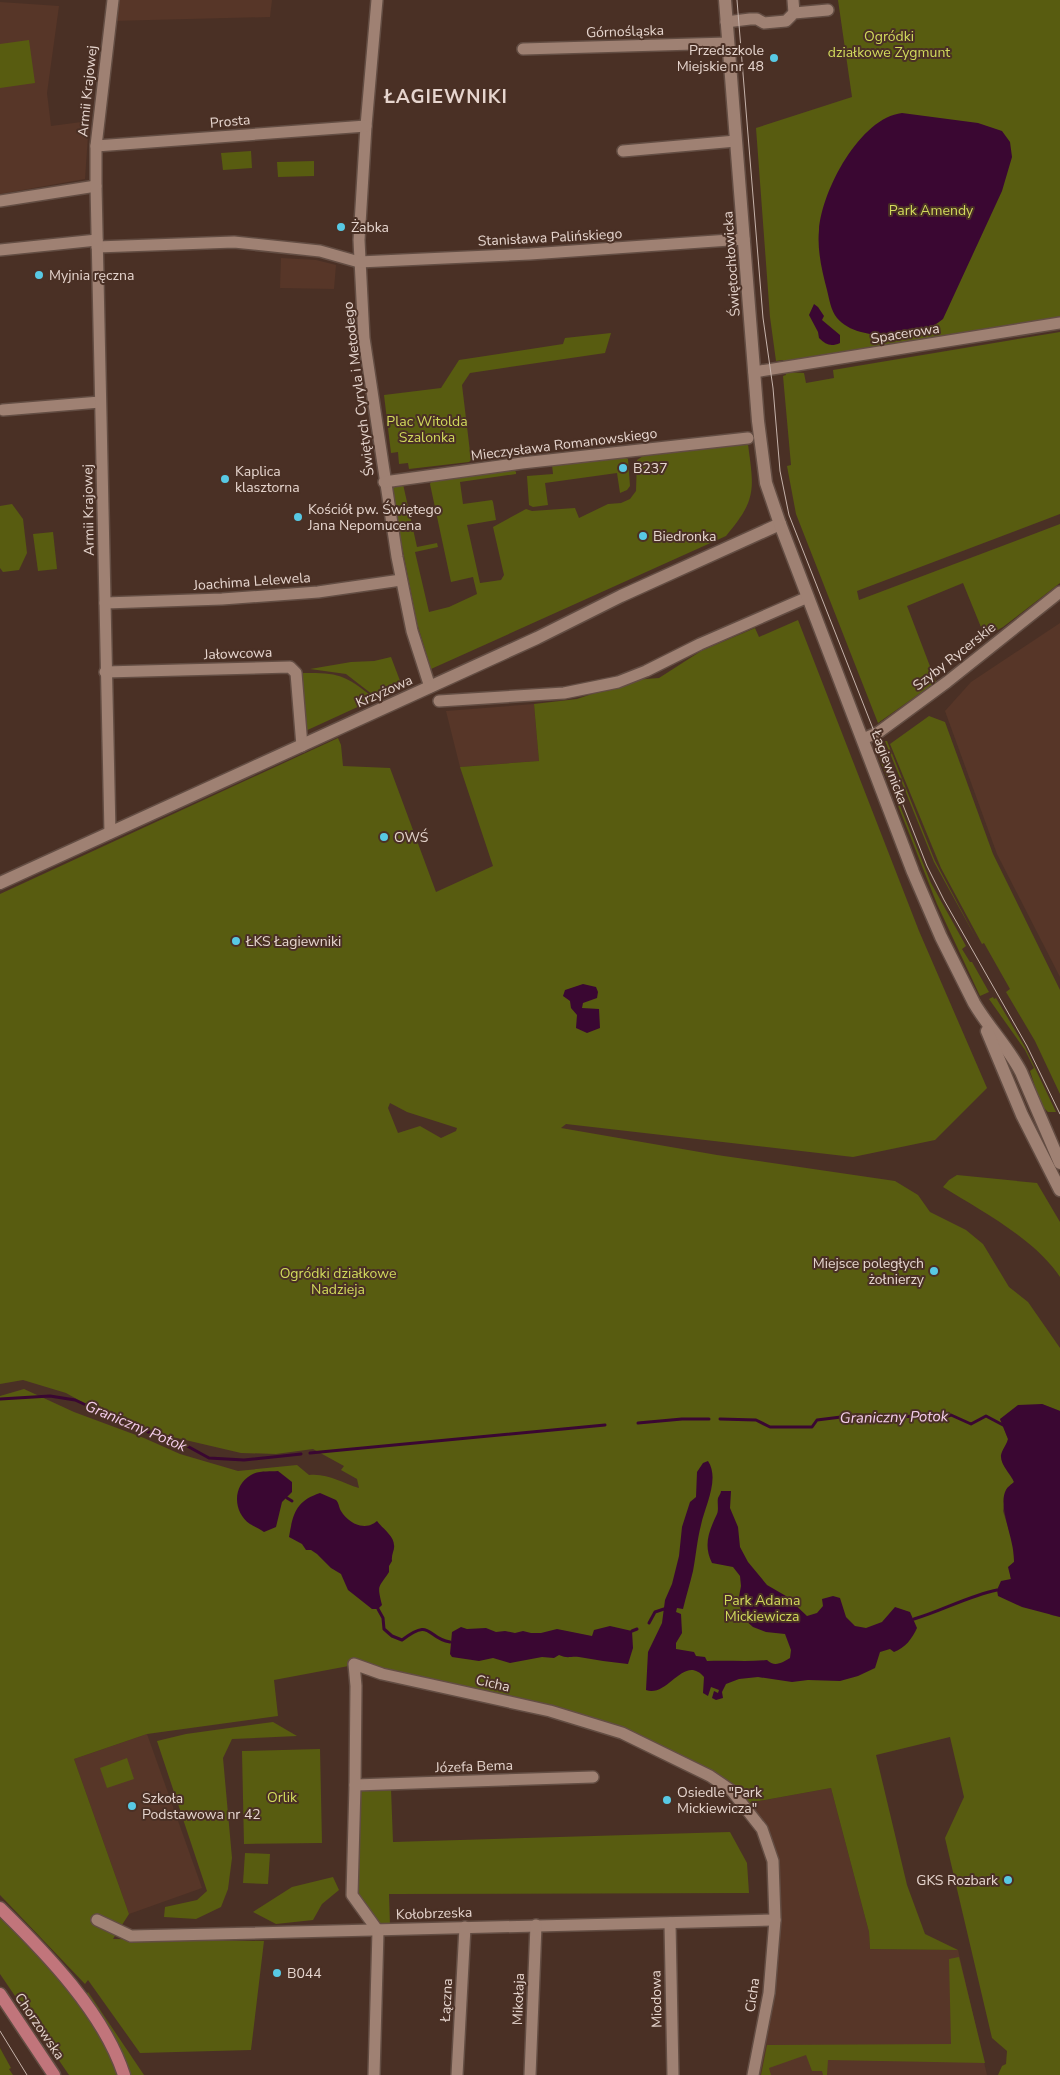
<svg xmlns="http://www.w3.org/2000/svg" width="1060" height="2075" font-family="'Nunito Sans',sans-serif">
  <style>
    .built { fill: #573628 }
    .green { fill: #585c10; fill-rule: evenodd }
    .water { fill: #3a0732 }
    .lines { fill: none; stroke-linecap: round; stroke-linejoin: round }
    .stream { stroke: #3a0732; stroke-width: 3 }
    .minor-casing { stroke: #634d43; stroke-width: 14 }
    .tertiary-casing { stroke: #634d43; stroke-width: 15 }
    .secondary-casing { stroke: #634d43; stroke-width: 15 }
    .primary-casing { stroke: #634d43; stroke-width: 15 }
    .minor { stroke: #9f8173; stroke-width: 11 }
    .tertiary { stroke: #9f8173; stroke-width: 12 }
    .secondary { stroke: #9f8173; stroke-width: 12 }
    .primary { stroke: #c1757b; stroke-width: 12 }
    .tram { stroke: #c6b3ab; stroke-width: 1 }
    .poi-dot { fill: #58c9e4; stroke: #4a3025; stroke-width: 2 }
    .labels { text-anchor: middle; stroke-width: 4; stroke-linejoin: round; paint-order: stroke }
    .street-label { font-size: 14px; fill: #e6d5ce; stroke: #4a3025 }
    .park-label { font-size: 14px; fill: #d1da5c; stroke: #4a3025 }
    .poi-label { font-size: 14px; fill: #e6d5ce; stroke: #4a3025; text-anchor: start }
    .water-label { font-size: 15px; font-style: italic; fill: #f5cdeb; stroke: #4a3025 }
    .district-label { font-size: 19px; font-weight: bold; letter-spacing: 1px; fill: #e6d5ce; stroke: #4a3025 }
  </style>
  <rect width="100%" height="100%" fill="#4a3025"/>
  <g class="built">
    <path d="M114 0H272L270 17 111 21Z"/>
    <path d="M0 2 59 6 47 93 51 126 89 121 85 179 0 194Z"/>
    <path d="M281 258 316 260 336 265 334 289 280 288Z"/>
    <path d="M1060 623V977L997 854 945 711 971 682Z"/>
    <path d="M534 704 539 761 460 767 446 711Z"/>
    <path d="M147 1734 202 1888 129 1914 74 1759Z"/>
    <path d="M831 1788 869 1932 870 1949 958 1950 987 2075H757L775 1995 779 1921 777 1861 748 1803Z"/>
  </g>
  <g class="green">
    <path d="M838 0H1060V317L784 363 783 360 776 361 770 317 756 128 852 97Z"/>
    <path d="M29 40 35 83 0 88V44Z"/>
    <path d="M251 151 252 168 223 170 221 153Z"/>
    <path d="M314 161V176L278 177 277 162Z"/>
    <path d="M1060 332V514L857 591 859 600 1060 524V583L1003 627 985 637 963 583 907 606 936 682 878 723 796 514 787 466 791 465 783 376 786 375 785 372 804 373 806 383 834 378 833 370Z"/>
    <path d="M611 333 605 353 470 373 462 385 471 460 469 462 409 469 408 463 399 464 398 452 391 453 384 395 441 388 459 360 563 344 565 338Z"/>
    <path d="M748 444C754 490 757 499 726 536L431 669 417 623 391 490 394 486 403 484 417 547 437 543 438 547 415 552 429 612 449 607 477 594 473 577 451 582 430 484 431 482 514 470 516 472V474L460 482 463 504 492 500 493 502 496 520 467 525 480 583 501 580 504 575 493 527 526 509 532 511 575 508 579 518 608 504 621 503 630 499 636 491 637 460 643 456Z"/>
    <path d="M625 457 628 459 630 486 627 490 620 493 617 473 545 483 548 505 533 507 529 505 527 476 553 474 552 465Z"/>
    <path d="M12 504 23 519 27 553 19 570 3 572 0 568V506Z"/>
    <path d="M53 532 57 569 38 571 33 534Z"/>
    <path d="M798 620 919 931 987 1088 935 1140 853 1157 566 1124 561 1128 717 1155 895 1181 918 1195 930 1212 966 1230 983 1244 1009 1287 1028 1302 1060 1348V1411L1042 1404 1000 1419 1008 1439C1007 1444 1002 1450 1002 1455 1000 1465 1011 1474 1014 1482L1006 1490 1003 1511 1013 1543 1014 1562 1009 1567 1011 1580 1051 1615 1060 1617V2075H998L1002 2066 1006 2064 1007 2051 992 2038 945 1838 964 1797 950 1737 876 1755 907 1885 925 1934 958 1950 870 1949 869 1932 831 1788 748 1803 622 1733 354 1665 274 1680 278 1716 147 1734 74 1759 129 1914 113 1939 264 1941 251 2050 140 2053 88 1980 85 1984 0 1895V1396L24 1389 74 1412 144 1438 180 1454 238 1471 297 1465 309 1475C328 1473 342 1483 359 1488L357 1479 341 1470 344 1466 313 1449 276 1454 241 1453 164 1435 84 1403 66 1393 23 1380 0 1384V894L338 738 341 745 343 766 390 768 436 892 493 866 460 767 539 761 534 704 577 699 633 680 659 678 701 651 755 628 759 637ZM390 1103 407 1112 457 1128 456 1131 441 1138 420 1126 398 1133 388 1108Z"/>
    <path d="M391 657 402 686 377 698 346 674 310 669 351 662 374 661Z"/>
    <path d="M296 673C337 673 342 672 375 699L301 733Z"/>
    <path d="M929 716 945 722 993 854 1060 990V1094L1035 1041 1006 992 1010 989 984 943 982 944 941 868 890 744Z"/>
    <path d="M885 741H887L935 861 977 940 934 862Z"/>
    <path d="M878 751 931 883 966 946 962 949 970 962H972L989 992 980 996 937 904 880 760Z"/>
    <path d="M993 997 994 999 996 998 1025 1047 1056 1112H1048L1041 1105 1030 1071 1034 1068 1025 1050 989 999Z"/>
    <path d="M957 1175 1037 1183 1060 1222V1277C1035 1239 980 1210 943 1187L949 1180Z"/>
    <path d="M273 1722 297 1736 232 1739 223 1758 232 1858 228 1889 221 1907 196 1919 164 1917 165 1907 197 1900 207 1891 157 1741 186 1734Z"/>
    <path d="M320 1749 322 1843 244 1844 242 1751Z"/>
    <path d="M127 1758 134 1779 107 1788 100 1768Z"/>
    <path d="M360 1789H391L393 1842 730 1832 747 1863 749 1893 389 1894 390 1926H369L356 1894Z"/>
    <path d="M245 1853 270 1854 268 1884 243 1883Z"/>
    <path d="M333 1877 339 1890 322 1904 313 1920 276 1924 253 1912 292 1887Z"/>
    <path d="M0 1917C42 1958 99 2018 117 2075H69L0 1974Z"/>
    <path d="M959 1957 985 2063 828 2060 827 2075H823L822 2071H812L806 2055 769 2068 771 2075H761L767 2045 951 2044 949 1959Z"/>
    <path d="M88 1992 144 2075H131L118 2044 86 1995Z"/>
    <path d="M0 2048 11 2068 9 2069 13 2075H0Z"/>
  </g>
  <g class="water">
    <path d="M902 113 978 123 1002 131 1010 142 1012 157 1002 191 943 319C928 332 906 336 886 335 870 335 849 332 837 318 831 311 829 298 827 290 822 271 817 250 819 230 822 190 860 118 902 113Z"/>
    <path d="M814 304 818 307 824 316 822 320 840 335V343C831 347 826 345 819 338L818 332 809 315Z"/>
    <path d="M583 984 596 987 598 992 597 998 583 1003 582 1008 599 1009 600 1028 587 1033 576 1028 577 1015 571 1008 570 1001 563 996 565 990Z"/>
    <path d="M1042 1404 1060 1411V1617L1022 1607 998 1596 997 1590 1001 1581 1011 1579 1008 1567 1014 1562C1015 1540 997 1506 1006 1490 1007 1487 1012 1484 1014 1482 1011 1474 1000 1465 1001 1455 1002 1450 1007 1444 1008 1439L1000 1419 1018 1405Z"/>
    <path d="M708 1461C720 1479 705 1506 701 1525 697 1540 696 1556 693 1571 690 1584 686 1596 683 1609L677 1608 676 1612 681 1614 682 1633 676 1643V1649L694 1652 696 1656 705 1657 707 1661C727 1660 747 1662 767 1660 775 1668 783 1662 790 1658L791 1650 785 1634 766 1632 753 1627 745 1620 738 1602 741 1586 740 1576 733 1567 712 1563C703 1545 709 1531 717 1514 719 1509 717 1503 718 1498 719 1496 721 1493 721 1491H731L730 1508 738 1527 740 1547 748 1562 767 1585 786 1596 807 1616 817 1613 823 1606 822 1599 833 1596 840 1598 846 1617 855 1626 866 1628 882 1622 895 1607 910 1612 917 1628C912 1639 905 1648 894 1652L890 1649 880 1652 875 1668 858 1676 840 1681 808 1680 792 1682 758 1677 739 1679 726 1684 722 1692 723 1698 716 1700 712 1698 714 1691 718 1693 719 1690 711 1687 708 1696 703 1693 704 1677C684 1653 668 1698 646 1690L648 1652 662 1623 665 1600 672 1584 679 1556 682 1527 690 1502 696 1497 697 1472 703 1463Z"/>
    <path d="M278 1471 292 1482V1492L282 1502 276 1527 264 1532C259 1528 255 1527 250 1524 233 1512 232 1486 251 1475 259 1470 270 1472 278 1471Z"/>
    <path d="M320 1493 336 1500C339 1503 339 1508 341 1511 348 1523 365 1532 377 1521 382 1528 394 1536 394 1545 395 1550 391 1554 392 1561L389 1566V1572C378 1589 377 1584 382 1605L378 1609H372L348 1590 341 1574 331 1568 317 1554 311 1550H306L302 1544 289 1537C293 1513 296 1501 320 1493Z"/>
    <path d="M610 1626 632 1631 633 1648 628 1664C611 1662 595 1660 579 1657 570 1656 568 1659 559 1655L554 1658 542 1657 510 1663 493 1658 479 1661 452 1657 450 1654 452 1632 461 1627 467 1629 486 1628 496 1632 505 1631 515 1633 523 1631 531 1633H541L557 1629 592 1636 594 1630Z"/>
  </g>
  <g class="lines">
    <g class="stream">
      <path d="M0 1399 50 1396 75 1400 139 1429 178 1441 209 1458 244 1460 301 1454"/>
      <path d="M720 1419 756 1420 770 1427H812L817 1420 857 1415 898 1417 917 1416 937 1420 951 1415 971 1424 986 1416 1003 1425"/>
      <path d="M638 1423 682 1419H709"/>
      <path d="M310 1453 605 1425"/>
      <path d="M287 1498 292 1501"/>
      <path d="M378 1609 383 1618 384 1629 392 1636 402 1640C432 1617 426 1638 450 1642"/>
      <path d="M914 1619C942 1611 968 1596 997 1590"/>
      <path d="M649 1623 655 1612 664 1609"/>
      <path d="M632 1631 637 1629"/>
    </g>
    <g class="minor-casing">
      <g id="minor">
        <path d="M377 0 366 126 359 240 364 338 397 557 412 631 430 687"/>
        <path d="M793 0 794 13"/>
        <path d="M726 22 750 19H757L764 23 786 21 794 13 828 10"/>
        <path d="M523 49 728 43"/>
        <path d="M96 146 366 126"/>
        <path d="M623 151 736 141"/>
        <path d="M0 201 96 186"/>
        <path d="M97 247 234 242 320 251 359 262 530 254 744 239"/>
        <path d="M0 250 97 240"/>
        <path d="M754 372 1060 323"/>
        <path d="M3 410 100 402"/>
        <path d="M384 482 522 463 748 438"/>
        <path d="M105 603 222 599 318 592 401 580"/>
        <path d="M105 672 290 667 296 673 302 746"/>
        <path d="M439 701 564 693 618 682 646 671 700 644 808 597"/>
        <path d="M863 739 879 732 947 682 1060 592"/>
        <path d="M110 833 96 186V146L113 0"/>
        <path d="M355 1785 593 1777"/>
        <path d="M97 1920 131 1936 775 1920"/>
        <path d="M670 1923 673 2075"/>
        <path d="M374 2075 378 1931 352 1895 355 1785 356 1686 354 1664 382 1674 550 1711 622 1733 710 1776 732 1791 762 1829 773 1861 775 1920 769 1993 753 2075"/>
        <path d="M457 2075 465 1927"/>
        <path d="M530 2075 536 1925"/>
      </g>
    </g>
    <g class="tertiary-casing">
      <path id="tertiary" d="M0 883 537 638 621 596 780 524"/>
    </g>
    <g class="secondary-casing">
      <g id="secondary">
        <path d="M725 0 758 421 766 483 780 524 913 872 941 937 974 1003C988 1027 1008 1047 1021 1072L1060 1163"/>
        <path d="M987 1031 1022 1115 1060 1190"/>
      </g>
    </g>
    <g class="primary-casing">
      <g id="primary">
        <path d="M0 1908C46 1953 104 2013 124 2075"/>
        <path d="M0 1994 54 2075"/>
      </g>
    </g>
    <use href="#minor" class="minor"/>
    <use href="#tertiary" class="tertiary"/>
    <use href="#secondary" class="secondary"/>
    <use href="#primary" class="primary"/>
    <g class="tram">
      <path d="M737 0 763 318 773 388 780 471 789 515 927 866 944 900 1027 1046 1060 1114"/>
      <path d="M0 2031 27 2075"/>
    </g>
  </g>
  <g class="poi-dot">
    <circle cx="774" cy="58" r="5"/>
    <circle cx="341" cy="227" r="5"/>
    <circle cx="39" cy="275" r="5"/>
    <circle cx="623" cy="468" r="5"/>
    <circle cx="225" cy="479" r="5"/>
    <circle cx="298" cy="517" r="5"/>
    <circle cx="643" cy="536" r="5"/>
    <circle cx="384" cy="837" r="5"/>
    <circle cx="236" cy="941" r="5"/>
    <circle cx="934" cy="1271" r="5"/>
    <circle cx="667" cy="1800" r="5"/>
    <circle cx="132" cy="1806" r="5"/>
    <circle cx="1008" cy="1880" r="5"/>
    <circle cx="277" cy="1973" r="5"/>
  </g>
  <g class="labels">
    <g class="street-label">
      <text transform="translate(625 31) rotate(-2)" y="5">Górnośląska</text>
      <text transform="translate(87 91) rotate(-84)" y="5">Armii Krajowej</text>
      <text transform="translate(230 121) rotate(-5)" y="5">Prosta</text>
      <text transform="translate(550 237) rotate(-3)" y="5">Stanisława Palińskiego</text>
      <text transform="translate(731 264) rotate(-94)" y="5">Świętochłowicka</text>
      <text transform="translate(905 333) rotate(-9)" y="5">Spacerowa</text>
      <text transform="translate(358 389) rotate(-97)" y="5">Świętych Cyryla i Metodego</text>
      <text transform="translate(564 444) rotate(-7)" y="5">Mieczysława Romanowskiego</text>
      <text transform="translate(88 510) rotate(-91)" y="5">Armii Krajowej</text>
      <text transform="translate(252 581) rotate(-4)" y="5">Joachima Lelewela</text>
      <text transform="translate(238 653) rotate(-2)" y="5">Jałowcowa</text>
      <text transform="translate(954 656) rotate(-38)" y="5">Szyby Rycerskie</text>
      <text transform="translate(384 691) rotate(-24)" y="5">Krzyżowa</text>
      <text transform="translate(890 767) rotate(69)" y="5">Łagiewnicka</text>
      <text transform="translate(493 1683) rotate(13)" y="5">Cicha</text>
      <text transform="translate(474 1766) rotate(-2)" y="5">Józefa Bema</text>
      <text transform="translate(434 1913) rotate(-2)" y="5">Kołobrzeska</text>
      <text transform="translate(752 1995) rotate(-82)" y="5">Cicha</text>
      <text transform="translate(518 1999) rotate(-88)" y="5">Mikołaja</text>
      <text transform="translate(656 1999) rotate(-91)" y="5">Miodowa</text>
      <text transform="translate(446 2000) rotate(-87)" y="5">Łączna</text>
      <text transform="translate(40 2026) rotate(56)" y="5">Chorzowska</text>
    </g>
    <g class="park-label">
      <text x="889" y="41">Ogródki<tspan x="889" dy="16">działkowe Zygmunt</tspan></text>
      <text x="931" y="215">Park Amendy</text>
      <text x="427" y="426">Plac Witolda<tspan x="427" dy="16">Szalonka</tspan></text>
      <text x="338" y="1278">Ogródki działkowe<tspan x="338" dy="16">Nadzieja</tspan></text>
      <text x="762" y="1605">Park Adama<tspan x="762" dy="16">Mickiewicza</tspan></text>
      <text x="282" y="1802">Orlik</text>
    </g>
    <g class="poi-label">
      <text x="764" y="55" text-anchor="end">Przedszkole<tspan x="764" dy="16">Miejskie nr 48</tspan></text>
      <text x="351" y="232">Żabka</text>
      <text x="49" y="280">Myjnia ręczna</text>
      <text x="633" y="473">B237</text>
      <text x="235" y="476">Kaplica<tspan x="235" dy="16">klasztorna</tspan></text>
      <text x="308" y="514">Kościół pw. Świętego<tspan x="308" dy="16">Jana Nepomucena</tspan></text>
      <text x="653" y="541">Biedronka</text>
      <text x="394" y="842">OWŚ</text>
      <text x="246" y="946">ŁKS Łagiewniki</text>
      <text x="924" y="1268" text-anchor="end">Miejsce poległych<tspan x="924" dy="16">żołnierzy</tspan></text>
      <text x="677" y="1797">Osiedle "Park<tspan x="677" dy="16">Mickiewicza"</tspan></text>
      <text x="142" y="1803">Szkoła<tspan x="142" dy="16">Podstawowa nr 42</tspan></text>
      <text x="998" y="1885" text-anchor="end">GKS Rozbark</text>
      <text x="287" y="1978">B044</text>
    </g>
    <g class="water-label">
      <text transform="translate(894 1417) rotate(-1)" y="5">Graniczny Potok</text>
      <text transform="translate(136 1426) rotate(23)" y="5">Graniczny Potok</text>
    </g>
    <g class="district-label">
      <text x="446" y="103">ŁAGIEWNIKI</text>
    </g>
  </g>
</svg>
